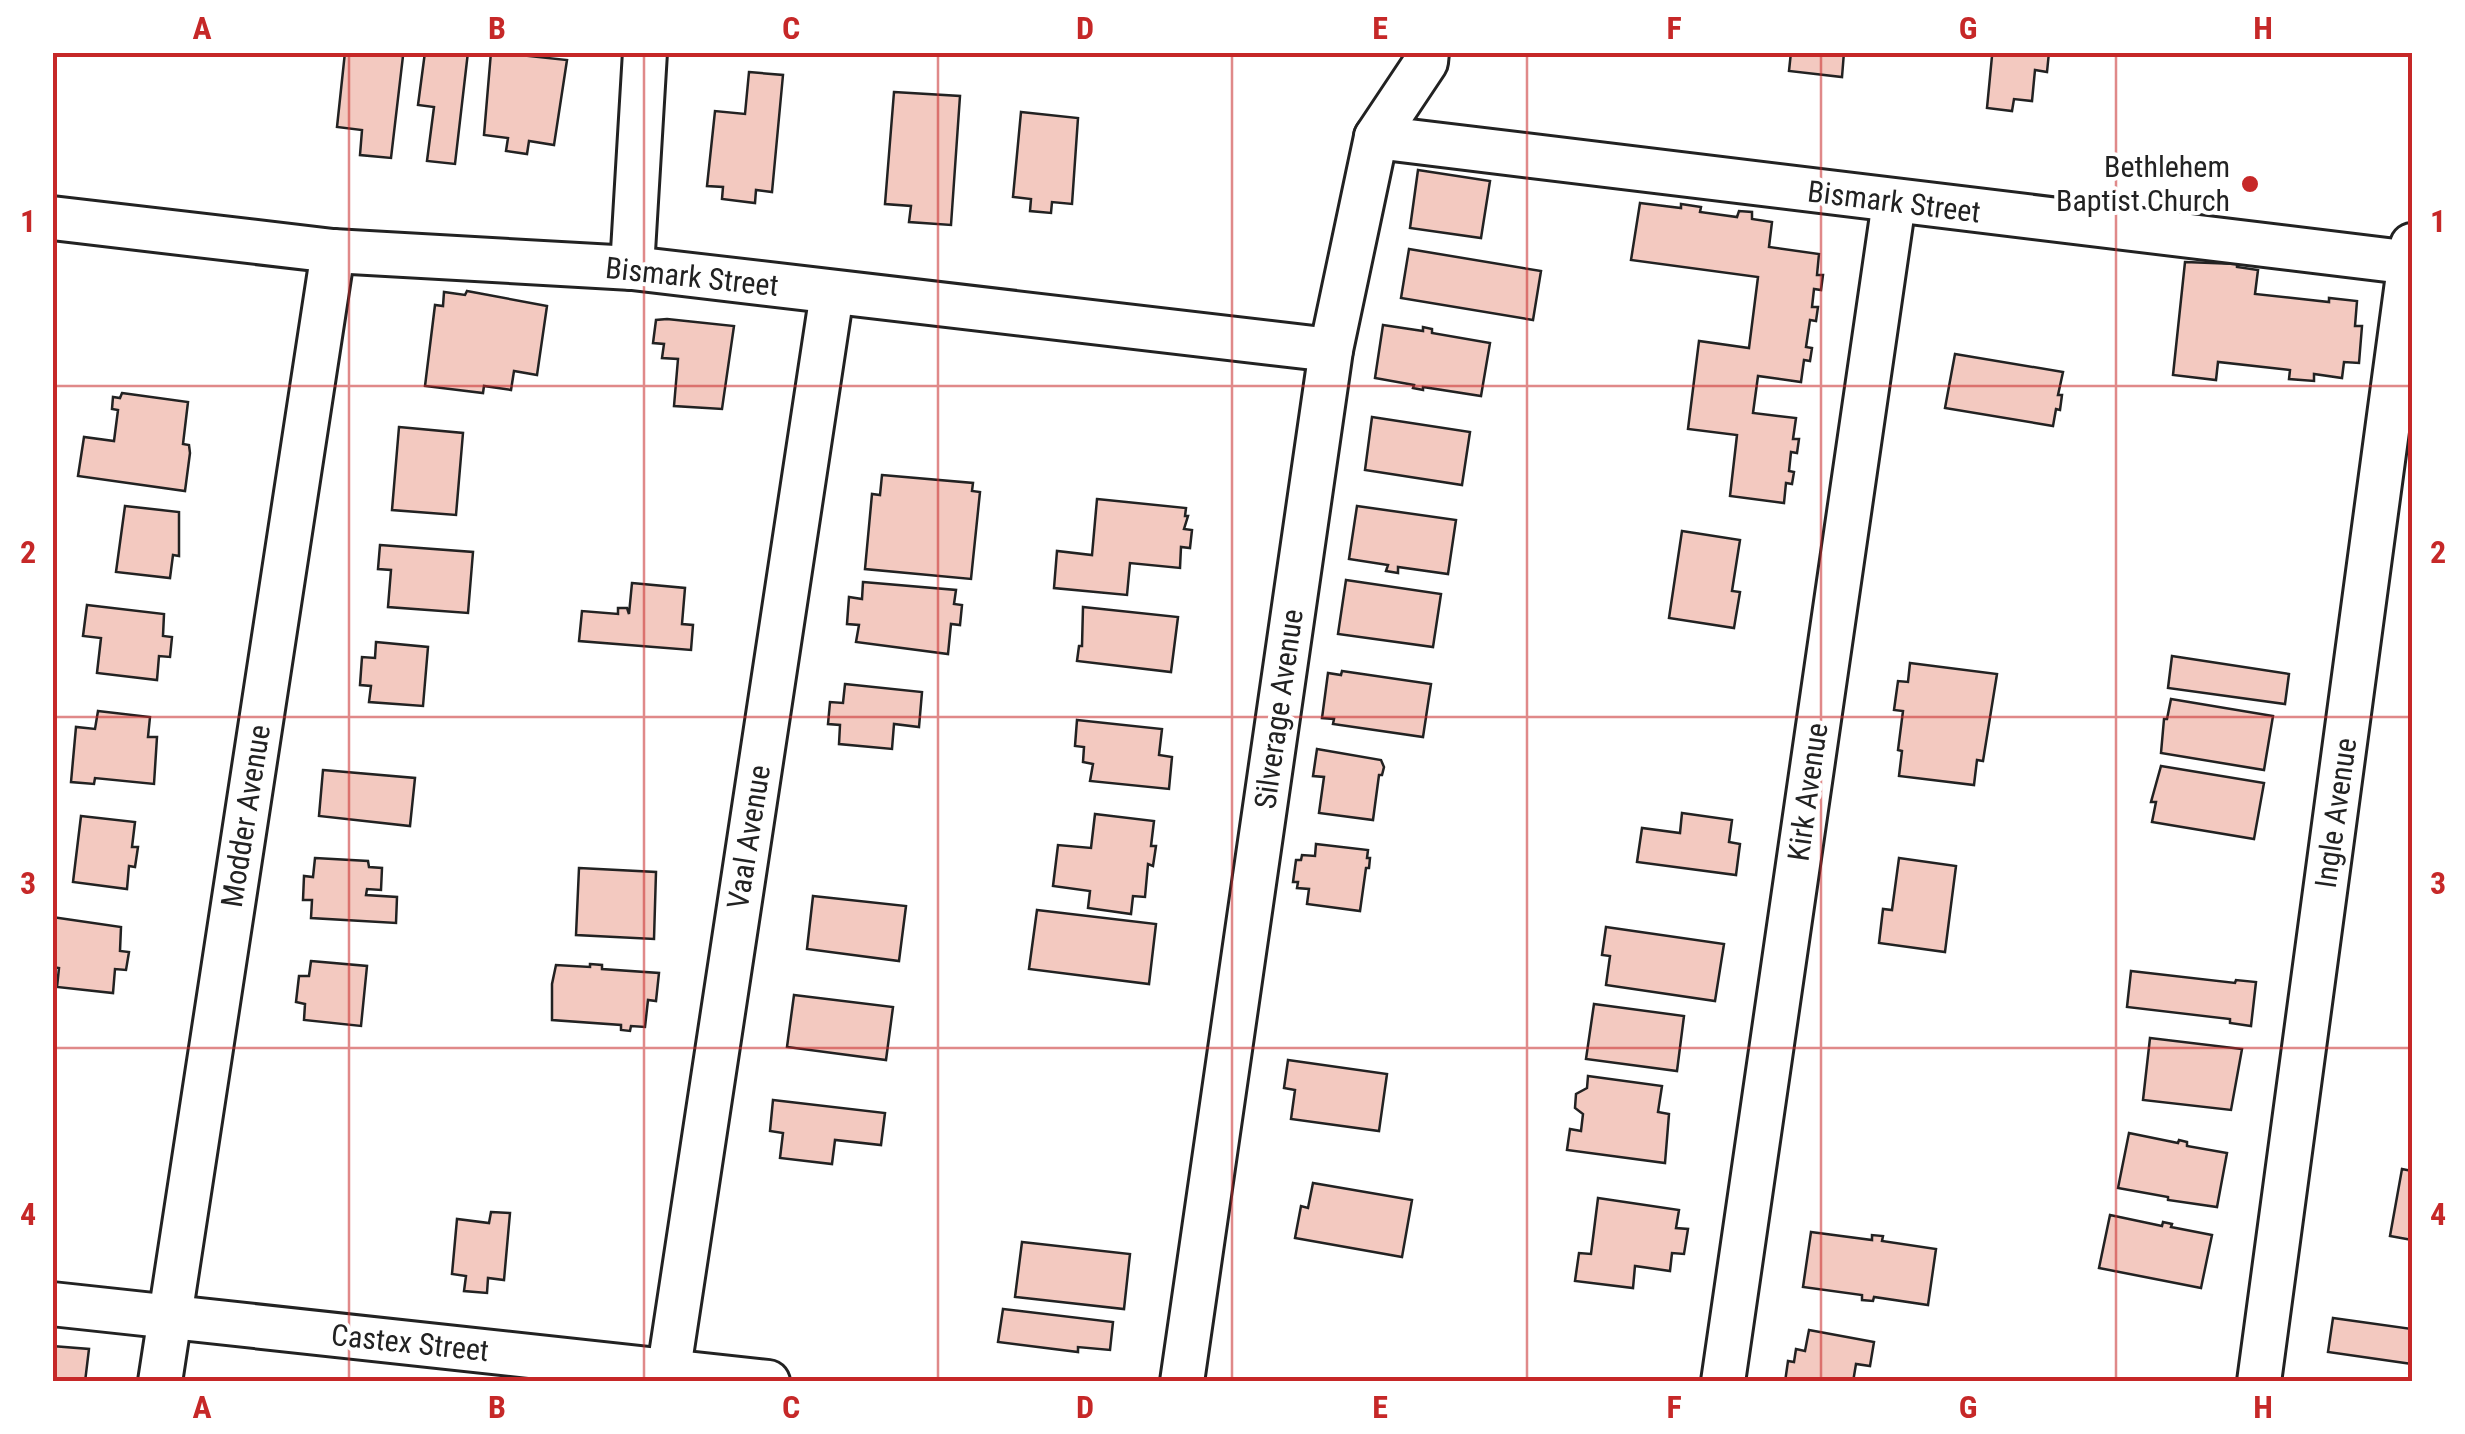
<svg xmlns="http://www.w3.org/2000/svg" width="2465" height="1434" font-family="'Roboto Condensed',sans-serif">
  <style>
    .building { fill: #f3c9c0; stroke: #222; stroke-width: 2.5 }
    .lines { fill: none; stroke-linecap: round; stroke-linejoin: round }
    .minor-casing { stroke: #222; stroke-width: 48 }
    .minor { stroke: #fff; stroke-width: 42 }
    .grid { fill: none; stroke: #c62828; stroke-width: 2.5; stroke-opacity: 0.55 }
    .poi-dot { fill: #c62828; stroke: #fff; stroke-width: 4 }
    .labels { text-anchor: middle; stroke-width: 8; stroke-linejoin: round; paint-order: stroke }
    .poi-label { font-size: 30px; fill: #222; stroke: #fff; text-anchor: end }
    .street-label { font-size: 30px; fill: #222; stroke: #fff }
    .neatline { fill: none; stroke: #c62828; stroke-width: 4 }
    .grid-label { font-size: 32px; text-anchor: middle; font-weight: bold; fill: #c62828 }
  </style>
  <rect width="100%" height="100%" fill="#fff"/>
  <g class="building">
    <path d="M345 52 403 56 391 158 360 155 362 130 337 127Z"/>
    <path d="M425 52H468L455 164 427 161 434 107 418 105Z"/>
    <path d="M491 52 567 60 554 145 529 141 527 154 506 151 508 138 484 135Z"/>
    <path d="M1791 52H1844L1842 77 1789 71Z"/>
    <path d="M2049 52 2047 72 2035 70 2032 101 2014 99 2012 111 1987 108 1992 56 1970 52Z"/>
    <path d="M749 72 783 75 772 192 756 190 755 203 722 199 723 187 707 186 715 111 745 114Z"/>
    <path d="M894 92 960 96 951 225 909 222 911 206 885 204Z"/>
    <path d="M1021 112 1078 118 1072 204 1052 202 1051 213 1030 211 1031 199 1013 197Z"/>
    <path d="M1418 170 1490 181 1481 238 1410 228Z"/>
    <path d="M1640 203 1681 208V204L1701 207 1700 212 1737 217 1739 211 1752 212V219L1772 222 1769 247 1819 254 1817 275H1823L1821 290 1814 289 1812 307H1818L1816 321 1810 320 1806 347 1812 348 1810 361 1804 360 1801 382 1758 376 1753 413 1796 418 1793 439H1799L1797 453 1791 452 1789 471 1794 472 1792 484 1786 483 1784 503 1730 496 1737 435 1688 429 1699 341 1749 348 1758 277 1631 260Z"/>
    <path d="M1409 249 1541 271 1533 320 1401 298Z"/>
    <path d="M2185 262 2237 264V267L2258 270 2255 294 2329 302V298L2357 301 2355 326H2362L2359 363 2344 362 2342 378 2314 374V381L2289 379 2290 370 2218 362 2216 380 2173 375Z"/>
    <path d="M467 291 547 306 537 375 514 371 511 390 484 386 483 393 425 386 435 305 443 306 444 292 465 295Z"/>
    <path d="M667 319 734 326 722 409 674 406 678 359 662 358 664 344 653 343 656 320Z"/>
    <path d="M1383 325 1423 331V327L1432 329V333L1490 343 1481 396 1423 387V390L1413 388 1414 385 1375 378Z"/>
    <path d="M1955 354 2063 372 2058 395H2062L2060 410 2056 409 2053 426 1945 408Z"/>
    <path d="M122 393 188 402 183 444 189 445 190 453 185 491 78 476 84 437 114 441 118 410 112 409 113 397 120 398Z"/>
    <path d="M1372 417 1470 432 1462 485 1365 470Z"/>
    <path d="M399 427 463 433 456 515 392 510Z"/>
    <path d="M882 475 973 483 972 491 980 492 971 579 865 569 872 494 880 495Z"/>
    <path d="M1097 499 1186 508 1185 516H1188L1184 529 1192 530 1190 548 1181 547 1180 568 1130 563 1127 595 1054 588 1057 551 1092 555Z"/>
    <path d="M125 506 179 512V556L173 555 170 578 116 572Z"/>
    <path d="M1357 506 1456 520 1448 574 1398 567V573L1386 571 1388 565 1349 559Z"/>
    <path d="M1682 531 1740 540 1732 591 1740 592 1734 628 1669 618Z"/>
    <path d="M380 545 473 552 468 613 388 607 391 570 378 569Z"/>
    <path d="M1346 580 1441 594 1433 647 1338 634Z"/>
    <path d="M863 582 956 590 954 604 962 605 960 625 951 624 948 654 856 642 859 625 847 624 849 597 862 599Z"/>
    <path d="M632 583 685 588 682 624 693 625 691 650 579 641 582 611 618 614V608H627L629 614Z"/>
    <path d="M87 605 164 614 163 636 172 637 170 657 159 656 157 680 97 673 101 638 83 636Z"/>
    <path d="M1083 607 1178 617 1171 672 1077 661 1079 646H1082Z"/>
    <path d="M376 642 428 647 423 706 369 702 371 686 360 685 362 657 375 658Z"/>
    <path d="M2172 656 2289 674 2285 704 2168 688Z"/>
    <path d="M1910 663 1997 674 1983 761 1977 760 1974 785 1899 776 1902 751 1898 750 1903 711 1894 710 1898 681 1908 682Z"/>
    <path d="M1342 671 1431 684 1423 737 1333 724 1334 719 1322 718 1328 673 1341 675Z"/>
    <path d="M845 684 922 692 919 727 894 724 892 749 839 744 840 725 828 724 830 702 843 703Z"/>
    <path d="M2171 699 2273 716 2264 770 2161 753 2164 719H2167Z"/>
    <path d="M98 711 150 717 148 737H157L154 784 95 778 94 784 71 782 76 727 95 729Z"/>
    <path d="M1077 720 1162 729 1159 755 1172 757 1169 789 1090 781 1093 764 1083 762 1084 747 1075 746Z"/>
    <path d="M1317 749 1381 760 1384 767 1382 775H1379L1373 820 1319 813 1324 777 1313 776Z"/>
    <path d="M2161 766 2264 783 2254 839 2152 822 2156 802H2151Z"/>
    <path d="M323 770 415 778 410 826 319 816Z"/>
    <path d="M1682 813 1732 820 1729 842 1740 844 1736 875 1637 862 1642 828 1680 833Z"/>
    <path d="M1095 814 1154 821 1151 846H1156L1153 866 1148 864 1145 897 1133 896 1131 914 1088 908 1090 891 1053 886 1058 845 1091 848Z"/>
    <path d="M81 816 135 822 132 847H138L135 867 129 866 127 889 73 882Z"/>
    <path d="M1316 844 1368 850 1367 858H1370L1369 868H1366L1360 911 1307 904 1309 889 1297 888 1298 882H1293L1296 860H1301L1302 855 1315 856Z"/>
    <path d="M315 858 368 861 369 867 382 868 381 890 367 889 366 895 397 897 396 923 311 918 312 900H303L304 876 313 877Z"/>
    <path d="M1899 858 1956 866 1945 952 1879 943 1883 909 1892 910Z"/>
    <path d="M579 868 656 872 654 939 576 935Z"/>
    <path d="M813 896 906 906 899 961 807 949Z"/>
    <path d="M1037 910 1156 924 1149 984 1029 969Z"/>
    <path d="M52 917 121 927 120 951 129 952 126 970 115 969 113 993 57 987 59 968 52 967Z"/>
    <path d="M1606 927 1724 944 1715 1001 1606 985 1610 956 1602 955Z"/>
    <path d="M311 961 367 966 361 1026 304 1020 305 1004 296 1002 299 976H309Z"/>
    <path d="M590 964 602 965V969L659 973 656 1001 648 1000 645 1027 631 1026 630 1031 621 1030V1025L552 1020V984L556 965 590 967Z"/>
    <path d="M2131 971 2235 983 2236 980 2256 982 2251 1026 2230 1023V1019L2127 1007Z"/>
    <path d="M794 995 893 1007 886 1060 787 1047Z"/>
    <path d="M1594 1004 1684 1016 1677 1071 1586 1059Z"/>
    <path d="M2150 1038 2242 1049 2231 1110 2143 1100Z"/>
    <path d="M1288 1060 1387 1074 1379 1131 1291 1119 1295 1090 1284 1088Z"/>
    <path d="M1588 1076 1662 1086 1658 1112 1669 1114 1665 1163 1567 1150 1570 1129 1581 1131 1583 1114 1575 1108 1576 1094 1587 1088Z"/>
    <path d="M773 1100 885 1113 881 1145 835 1140 832 1164 780 1158 783 1133 770 1131Z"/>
    <path d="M2129 1133 2178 1143 2179 1140 2187 1142V1146L2227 1153 2217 1207 2168 1200V1197L2118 1188Z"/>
    <path d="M2402 1169 2412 1171V1240L2390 1236Z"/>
    <path d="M1313 1183 1412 1200 1402 1257 1295 1238 1301 1206 1308 1208Z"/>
    <path d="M1598 1198 1679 1210 1676 1228 1688 1229 1684 1254 1672 1253 1670 1271 1635 1266 1633 1288 1575 1281 1579 1253 1591 1254Z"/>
    <path d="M491 1212 510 1213 504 1280 488 1278 487 1293 464 1291 466 1276 452 1274 457 1219 489 1223Z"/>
    <path d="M2110 1215 2162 1226 2163 1222 2172 1224 2171 1227 2212 1235 2201 1288 2099 1268Z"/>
    <path d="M1811 1232 1872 1240V1235L1883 1236 1882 1241 1936 1249 1928 1305 1874 1297 1873 1301 1862 1300V1295L1803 1287Z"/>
    <path d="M1022 1242 1130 1254 1124 1309 1015 1297Z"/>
    <path d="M1003 1309 1113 1322 1110 1350 1078 1347V1352L998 1342Z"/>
    <path d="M2333 1318 2412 1329V1364L2328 1352Z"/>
    <path d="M1809 1330 1874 1342 1870 1366 1856 1364 1853 1382H1785L1788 1361 1794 1362 1796 1349 1805 1351Z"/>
    <path d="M52 1346 89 1349 85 1382H52Z"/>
  </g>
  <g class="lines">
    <g class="minor-casing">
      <g id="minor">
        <path d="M1376 137 2412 263"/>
        <path d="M52 218 333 251 632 268 1331 350"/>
        <path d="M632 268 645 52"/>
        <path d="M52 1304 768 1382"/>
        <path d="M160 1382 333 251"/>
        <path d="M667 1382 832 293"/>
        <path d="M1182 1382 1331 350 1376 137 1426 62 1427 52"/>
        <path d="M1723 1382 1894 202"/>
        <path d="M2259 1382 2412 245"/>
      </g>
    </g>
    <use href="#minor" class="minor"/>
  </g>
  <path class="grid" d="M349 52V1382M644 52V1382M938 52V1382M1232 52V1382M1527 52V1382M1821 52V1382M2116 52V1382M52 386H2412M52 717H2412M52 1048H2412"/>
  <circle class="poi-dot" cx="2250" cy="184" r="10"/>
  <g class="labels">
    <g class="poi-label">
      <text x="2230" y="177">Bethlehem<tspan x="2230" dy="34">Baptist Church</tspan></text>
    </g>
    <g class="street-label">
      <text transform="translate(1894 202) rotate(7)" y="10">Bismark Street</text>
      <text transform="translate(692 277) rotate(6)" y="10">Bismark Street</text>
      <text transform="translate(1279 709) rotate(-82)" y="10">Silverage Avenue</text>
      <text transform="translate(1808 792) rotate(-82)" y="10">Kirk Avenue</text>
      <text transform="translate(2336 813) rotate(-82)" y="10">Ingle Avenue</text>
      <text transform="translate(246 816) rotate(-81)" y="10">Modder Avenue</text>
      <text transform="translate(749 837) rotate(-81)" y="10">Vaal Avenue</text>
      <text transform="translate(410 1343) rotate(6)" y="10">Castex Street</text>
    </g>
  </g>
  <rect width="2465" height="1434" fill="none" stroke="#ffffff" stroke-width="110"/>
  <rect x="55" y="55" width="2355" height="1324" class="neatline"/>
  <g class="grid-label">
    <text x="202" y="39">A</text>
    <text x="497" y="39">B</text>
    <text x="791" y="39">C</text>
    <text x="1085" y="39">D</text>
    <text x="1380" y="39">E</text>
    <text x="1674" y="39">F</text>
    <text x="1968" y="39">G</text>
    <text x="2263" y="39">H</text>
    <text x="28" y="232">1</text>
    <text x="2438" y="232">1</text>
    <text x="28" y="563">2</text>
    <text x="2438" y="563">2</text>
    <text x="28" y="894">3</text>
    <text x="2438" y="894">3</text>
    <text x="28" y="1225">4</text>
    <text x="2438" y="1225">4</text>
    <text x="202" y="1418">A</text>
    <text x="497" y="1418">B</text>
    <text x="791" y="1418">C</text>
    <text x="1085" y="1418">D</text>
    <text x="1380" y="1418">E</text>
    <text x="1674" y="1418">F</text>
    <text x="1968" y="1418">G</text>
    <text x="2263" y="1418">H</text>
  </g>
</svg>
